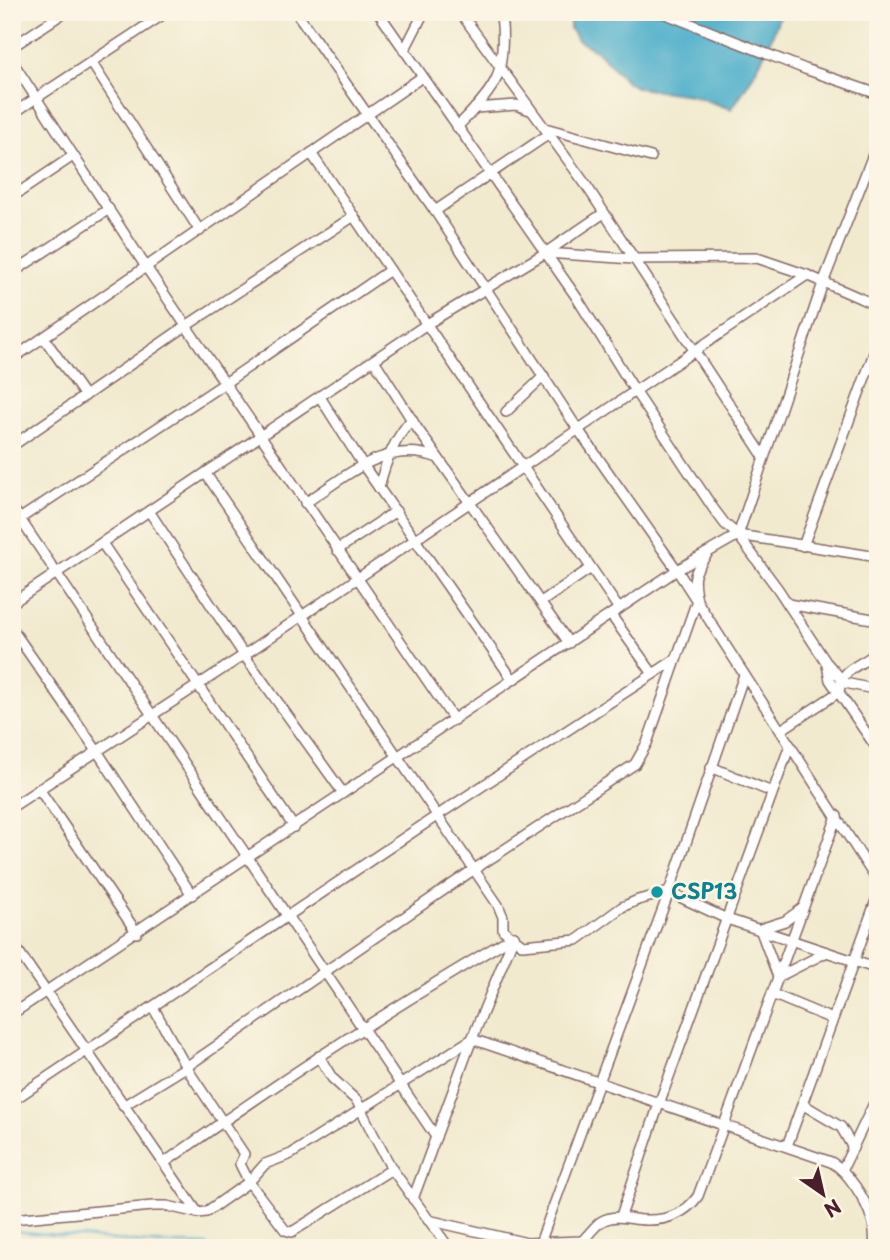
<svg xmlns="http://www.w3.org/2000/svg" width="890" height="1260" font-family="'Playpen Sans',sans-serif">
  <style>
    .water { fill: #4aadca; stroke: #4a667a; stroke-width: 2 }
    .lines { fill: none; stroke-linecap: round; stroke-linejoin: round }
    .stream { stroke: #4aadca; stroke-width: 2 }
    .minor-casing { stroke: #846664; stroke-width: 12 }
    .minor { stroke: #fff; stroke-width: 9 }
    .culture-dot { fill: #0f9aa8; stroke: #fcf5e5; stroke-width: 2.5 }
    .labels { text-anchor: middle; stroke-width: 5; stroke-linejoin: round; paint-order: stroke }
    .culture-label { font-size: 21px; font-weight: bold; fill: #0d838f; stroke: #fcf5e5; text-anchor: start }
  </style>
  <rect width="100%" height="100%" fill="#fcf5e5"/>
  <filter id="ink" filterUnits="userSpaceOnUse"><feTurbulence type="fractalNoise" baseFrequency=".0143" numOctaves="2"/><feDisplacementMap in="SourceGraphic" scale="14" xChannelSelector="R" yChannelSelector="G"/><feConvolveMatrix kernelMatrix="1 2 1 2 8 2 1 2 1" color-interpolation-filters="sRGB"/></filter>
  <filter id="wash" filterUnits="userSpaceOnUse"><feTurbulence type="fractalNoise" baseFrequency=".00686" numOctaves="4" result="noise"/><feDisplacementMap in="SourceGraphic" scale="28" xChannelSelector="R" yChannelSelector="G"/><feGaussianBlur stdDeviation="1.57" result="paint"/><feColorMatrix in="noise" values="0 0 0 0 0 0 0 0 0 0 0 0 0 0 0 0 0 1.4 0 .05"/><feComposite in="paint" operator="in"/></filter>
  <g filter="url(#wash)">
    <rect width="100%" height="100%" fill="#f1eacf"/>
    <path class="water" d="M570 12H781C769 48 753 79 731 109L691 95 638 88 627 82 596 50 579 41 570 29Z"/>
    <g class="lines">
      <path class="stream" d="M12 1231 148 1243 207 1245 209 1248"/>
    </g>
  </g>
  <g filter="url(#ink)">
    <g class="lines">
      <g class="minor-casing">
        <g id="minor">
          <path d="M296 12 435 211 577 428 677 570 878 882"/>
          <path d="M378 12 577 298 635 391 713 508 725 524 738 535 778 589 826 662 845 683 878 690"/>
          <path d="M460 12 586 185 764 457"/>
          <path d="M661 12 805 69 878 94"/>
          <path d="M12 47 65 12"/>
          <path d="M404 51 424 12"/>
          <path d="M12 61 146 267 454 720"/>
          <path d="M91 62 200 231"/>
          <path d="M475 108 516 105 530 110"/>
          <path d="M12 114 167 12"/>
          <path d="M457 127C470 114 493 91 498 74 503 57 504 29 500 12"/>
          <path d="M545 128 651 157"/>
          <path d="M311 153 619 609"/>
          <path d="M12 197 73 156"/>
          <path d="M435 211 549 134"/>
          <path d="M546 253 633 259 757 258 807 275 878 306"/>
          <path d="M12 273 109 209"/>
          <path d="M44 338 85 396"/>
          <path d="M12 359 422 77"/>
          <path d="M374 360 417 428 569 643"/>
          <path d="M320 397 363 465 513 680"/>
          <path d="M506 412 544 376"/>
          <path d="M12 446 186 326 354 216"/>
          <path d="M206 474 498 905 503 917V930L523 945 577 940 622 907 638 900 669 892 727 919 878 969"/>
          <path d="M379 488C385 462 394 439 412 419"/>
          <path d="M305 503C347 476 386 438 438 458"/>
          <path d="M12 507 436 1137"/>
          <path d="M149 511 244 655 343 793"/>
          <path d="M12 524 225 383 390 270"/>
          <path d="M738 535 823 283 878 142"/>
          <path d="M102 543 294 827"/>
          <path d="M803 546 878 342"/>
          <path d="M337 550 396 511"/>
          <path d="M541 602 591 568"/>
          <path d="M12 603 427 324 545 253 604 213"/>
          <path d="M788 604 878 620"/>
          <path d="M611 615 653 674"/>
          <path d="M12 629 97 751 192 895"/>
          <path d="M827 665 830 680 878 750"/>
          <path d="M781 730 839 692C842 665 860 668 878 651"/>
          <path d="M711 767 772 792"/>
          <path d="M39 789 137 933"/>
          <path d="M12 807 244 655 807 275"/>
          <path d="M803 908 785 921 760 929 778 977 827 952"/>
          <path d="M12 942 198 1213 206 1212 249 1182 265 1164 291 1154 472 1039 831 1162C848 1171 866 1200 872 1220 875 1228 874 1239 875 1248"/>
          <path d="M772 994 832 1019"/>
          <path d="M153 1007 186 1067 244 1154 240 1164 249 1182 285 1230 292 1232 392 1169"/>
          <path d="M12 1014 677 570 738 535 878 557"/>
          <path d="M319 1056 332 1078 357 1101 372 1132 392 1169 449 1248"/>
          <path d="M12 1101 438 815 676 659"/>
          <path d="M802 1104 841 1127 853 1148"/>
          <path d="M123 1106 186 1067 473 870 635 764 647 743 697 600C692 578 693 573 707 554"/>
          <path d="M787 1146 878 895"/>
          <path d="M164 1163C278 1082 394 1006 514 936"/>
          <path d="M843 1168 878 1095"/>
          <path d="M413 1199 472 1039 514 936"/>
          <path d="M621 1216 659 1104 790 745"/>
          <path d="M12 1219 153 1206H167L198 1213"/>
          <path d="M428 1220 527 1243 582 1241C588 1236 595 1225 602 1221 616 1213 631 1220 645 1220 667 1221 686 1213 698 1196L837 816"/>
          <path d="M540 1243 669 892 744 675"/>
        </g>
      </g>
      <use href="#minor" class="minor"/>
    </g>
  </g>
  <circle class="culture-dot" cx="657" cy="892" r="7"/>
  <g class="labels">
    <g class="culture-label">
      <text x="671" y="899">CSP13</text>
    </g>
  </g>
  <rect width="890" height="1260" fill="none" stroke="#fcf5e5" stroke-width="42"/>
  <g transform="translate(823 1194) rotate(146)" stroke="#fcf5e5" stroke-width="5" paint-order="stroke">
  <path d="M0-5L12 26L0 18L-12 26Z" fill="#4a1f2b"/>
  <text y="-10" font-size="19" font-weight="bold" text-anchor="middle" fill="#4a1f2b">N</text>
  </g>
</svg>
